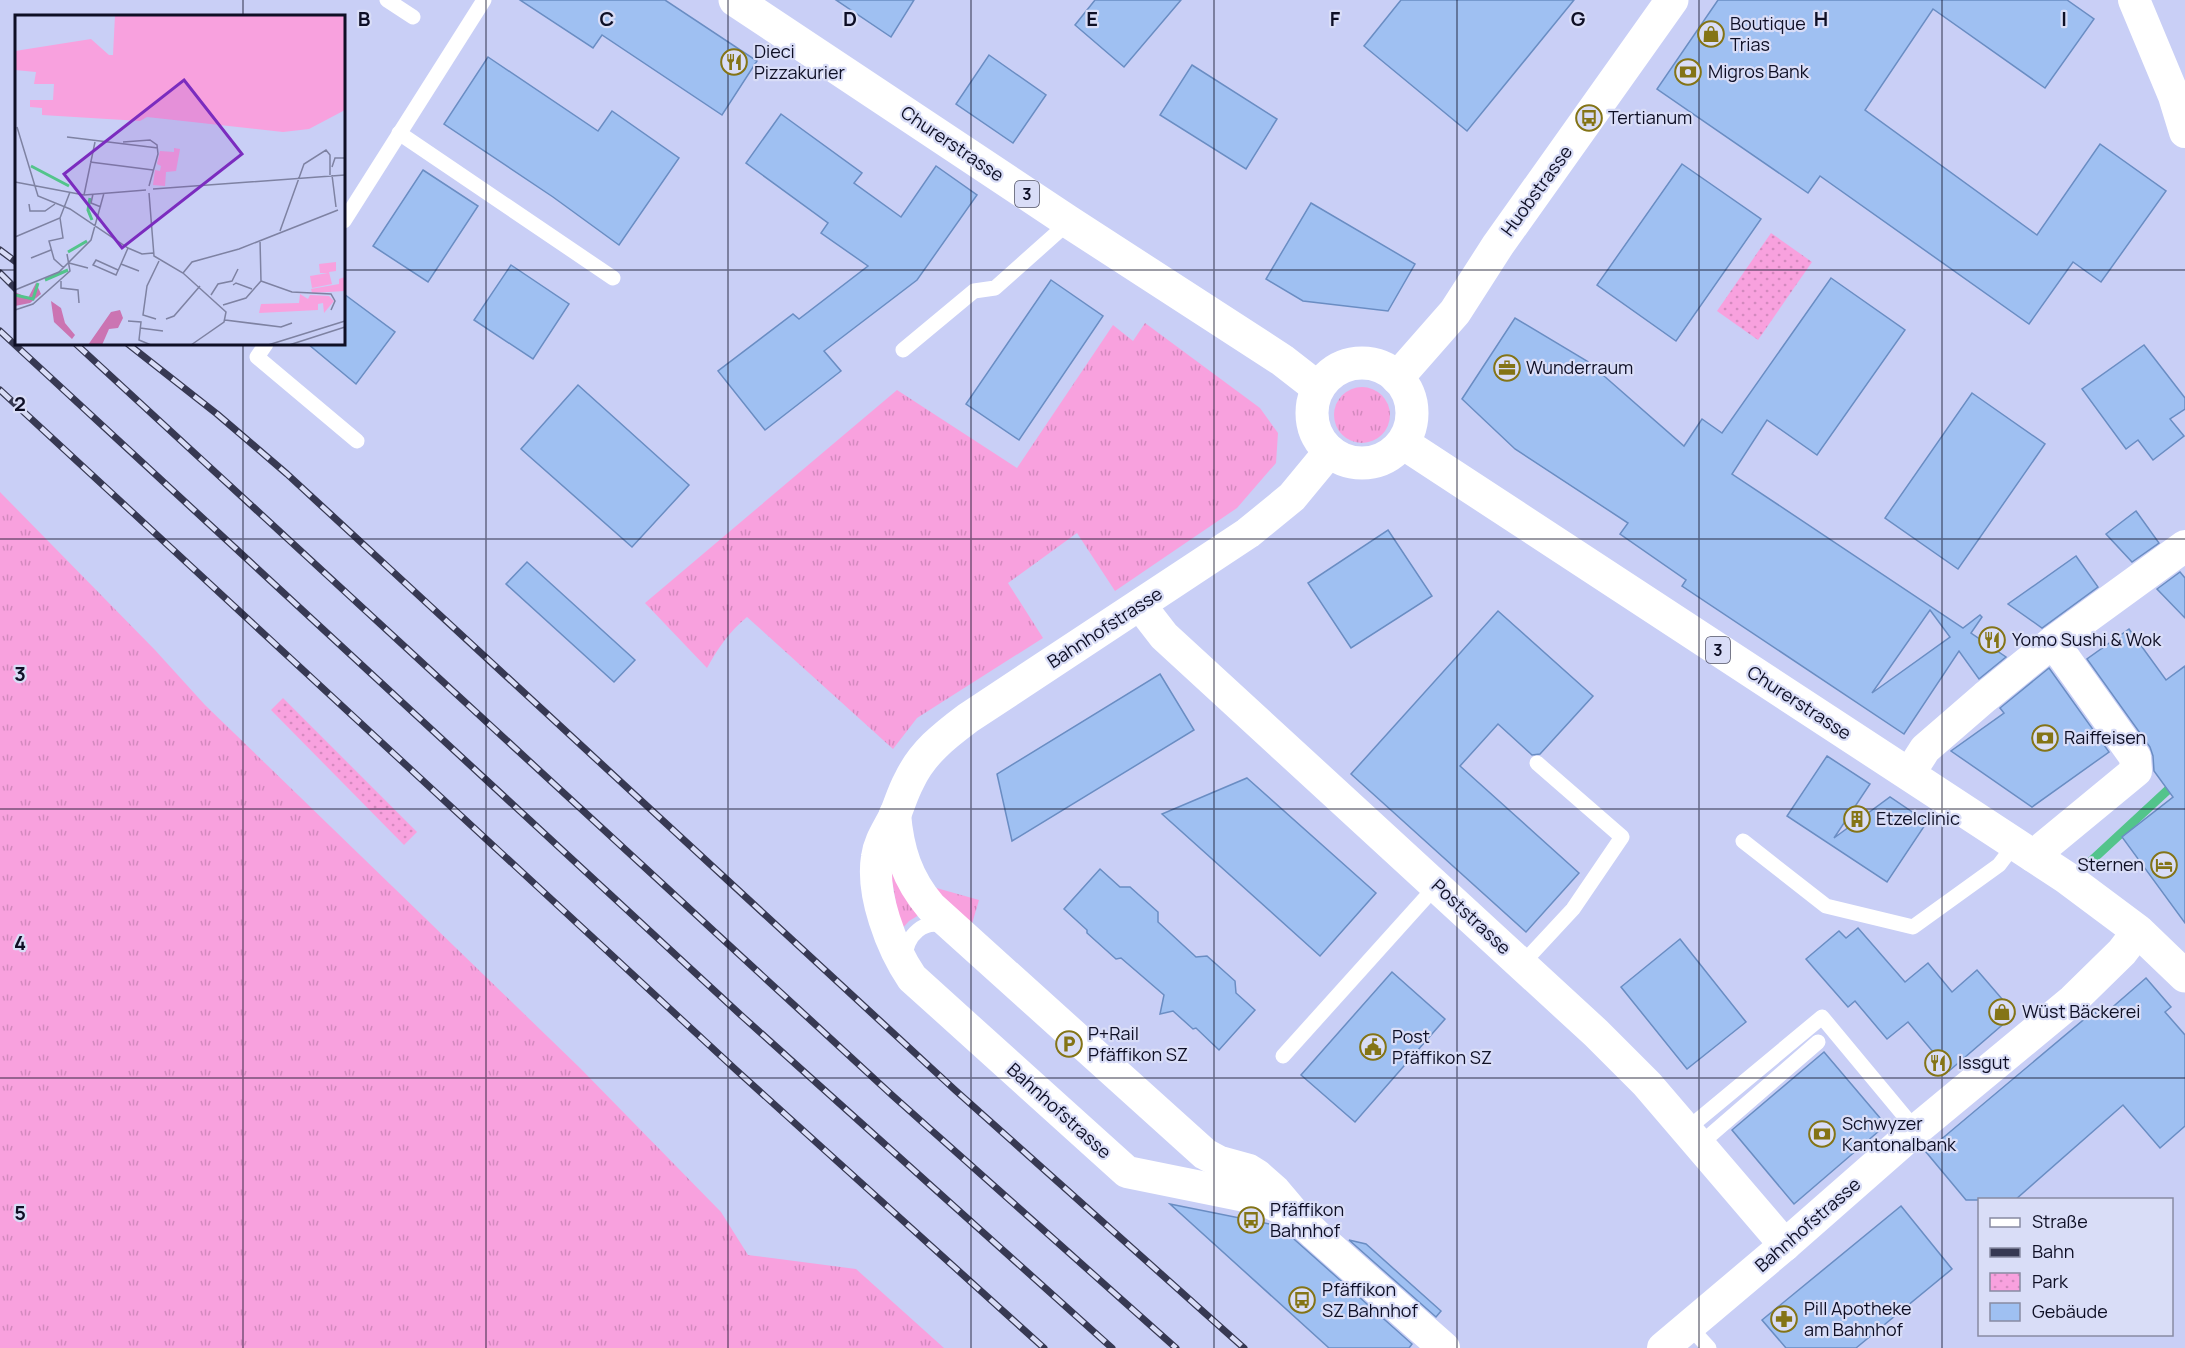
<svg xmlns="http://www.w3.org/2000/svg" width="2185" height="1348" font-family="Manrope,sans-serif">
  <style>
    .grass { fill: url(#grass-tufts) }
    .park { fill: url(#park-dots) }
    .lines { fill: none; stroke-linecap: round; stroke-linejoin: round }
    .stream { stroke: #53c48b; stroke-width: 9 }
    .building { fill: #9fc0f2; stroke: #6a8dc3; stroke-width: 1.5; fill-rule: evenodd }
    .service { stroke: #fff; stroke-width: 15 }
    .minor { stroke: #fff; stroke-width: 32 }
    .tertiary { stroke: #fff; stroke-width: 33 }
    .primary { stroke: #fff; stroke-width: 33 }
    .rail-casing { stroke: #373953; stroke-width: 7 }
    .rail { stroke: #d9ddf7; stroke-width: 4.5; stroke-dasharray: 14; stroke-linecap: butt }
    .grid { fill: none; stroke: #0e0f25; stroke-width: 1.5; stroke-opacity: 0.55 }
    .labels { text-anchor: middle; stroke-width: 4.5; stroke-linejoin: round; paint-order: stroke }
    .shield { fill: #d9ddf7; stroke: #4b4d64; stroke-width: 1.5 }
    .shield-label { font-size: 16px; font-weight: bold; fill: #0e0f25 }
    .poi-label { font-size: 18px; fill: #0e0f25; stroke: #d9ddf7; text-anchor: start }
    .street-label { font-size: 18px; fill: #0e0f25; stroke: #d9ddf7 }
    .inset-river { fill: none; stroke: #53c48b; stroke-width: 3 }
    .inset-road { fill: none; stroke: #7e82a2; stroke-width: 1.5 }
    .view { fill: #7b2cbf; fill-opacity: 0.15; stroke: #7b2cbf; stroke-width: 3 }
    .inset-edge { fill: none; stroke: #0e0f25; stroke-width: 3 }
    .grid-label { font-size: 20px; text-anchor: middle; font-weight: bold; fill: #0e0f25; stroke: #d9ddf7; stroke-width: 4.5; stroke-linejoin: round; paint-order: stroke }
  </style>
  <defs>
    <pattern id="grass-tufts" width="24" height="20" patternUnits="userSpaceOnUse" patternTransform="scale(1.5)"><rect width="24" height="20" fill="#f8a1de"/><path d="M3 7l-1-3M5 7V3M7 7l1-3M15 17l-1-3M17 17v-4M19 17l1-3" fill="none" stroke="#d389be"/></pattern>
    <pattern id="park-dots" width="8" height="8" patternUnits="userSpaceOnUse" patternTransform="scale(1.5)"><rect width="8" height="8" fill="#f8a1de"/><path d="M2 2h.1M6 6h.1" fill="none" stroke="#d389be" stroke-width="1.8" stroke-linecap="round"/></pattern>
  </defs>
  <rect width="100%" height="100%" fill="#c9cff6"/>
  <g class="grass">
    <path d="M1145 323 1260 408 1278 433 1276 463 1237 508 1115 591 1077 533 1008 583 1043 638 917 718 893 749 747 617C730 631 718 648 707 668L645 603 897 390 1017 468 1113 325 1133 341Z"/>
    <circle cx="1362" cy="415" r="28"/>
    <path d="M0 492 155 650 205 705 580 1068 721 1212 748 1255 856 1269 944 1348H0Z"/>
    <path d="M892 869 919 915 909 921 901 930 890 870Z"/>
    <path d="M933 887 979 900 971 927Z"/>
  </g>
  <g class="park">
    <path d="M1771 233 1812 262 1758 340 1717 311Z"/>
    <path d="M283 698 417 832 404 845 271 710Z"/>
  </g>
  <g class="lines">
    <path class="stream" d="M2090 862 2185 774"/>
  </g>
  <g class="building">
    <path d="M520 0H665L757 61 722 115 602 35 593 48Z"/>
    <path d="M836 0H914L891 37Z"/>
    <path d="M1095 0H1181L1124 67 1075 25Z"/>
    <path d="M1401 0H1574L1467 131 1364 46Z"/>
    <path d="M1718 0H2067L2094 19 2045 88 1933 9 1865 110 2037 235 2100 144 2166 191 2101 282 2073 262 2029 324 1820 176 1808 193 1657 89Z"/>
    <path d="M989 55 1046 95 1013 143 956 104Z"/>
    <path d="M488 57 598 131 612 111 679 158 619 245 553 197 444 124Z"/>
    <path d="M1192 65 1277 119 1246 169 1160 115Z"/>
    <path d="M781 114 862 173 854 183 901 217 936 166 977 195 917 280 824 351 841 371 765 430 718 371 793 314 799 319 868 266 821 233 828 223 746 163Z"/>
    <path d="M1682 164 1761 219 1676 341 1597 285Z"/>
    <path d="M423 170 478 206 428 282 373 246Z"/>
    <path d="M1311 203 1415 264 1388 311 1303 301 1266 279Z"/>
    <path d="M511 265 569 304 533 359 474 320Z"/>
    <path d="M1831 278 1905 330 1817 455 1767 420 1732 474 1963 628 1980 615 1982 617 1971 633 2006 657 1979 679 1959 651 1904 734 1682 586 1686 580 1620 534 1628 523 1515 449 1462 399 1515 318 1587 361 1684 446 1702 419 1722 433ZM1930 610 1950 637 1872 693Z"/>
    <path d="M1051 280 1103 316 1019 440 966 404Z"/>
    <path d="M344 294 395 332 356 384 308 344H344Z"/>
    <path d="M2144 345 2185 398V409L2170 419 2184 436 2153 460 2138 440 2126 449 2082 389Z"/>
    <path d="M578 385 689 485 632 547 521 449Z"/>
    <path d="M1972 393 2045 444 1958 569 1885 518Z"/>
    <path d="M2136 511 2159 543 2132 562 2106 534Z"/>
    <path d="M1388 530 1432 596 1351 648 1308 583Z"/>
    <path d="M2076 556 2098 587 2042 628 2008 604Z"/>
    <path d="M527 562 635 660 614 682 506 584Z"/>
    <path d="M2180 572 2185 578V618L2157 589Z"/>
    <path d="M1498 611 1593 696 1540 754 1532 755 1498 724 1460 766 1579 873 1526 932 1351 774Z"/>
    <path d="M2129 629 2166 680 2185 666V923L2122 837 2173 797 2154 771 2153 756 2150 747 2087 659Z"/>
    <path d="M2049 668 2109 752 2032 807 1951 751 2004 713 2000 708Z"/>
    <path d="M1160 674 1194 730 1012 841 997 774Z"/>
    <path d="M1827 756 1870 784 1834 838 1890 797 1927 822 1887 882 1787 816Z"/>
    <path d="M1247 778 1376 893 1320 956 1162 814Z"/>
    <path d="M1100 869 1120 887H1130L1158 912V922L1196 957 1207 956 1235 981 1236 993 1255 1010 1219 1050 1196 1028 1193 1029 1173 1011 1160 1014 1164 995 1121 958 1116 959 1087 933V930L1064 909Z"/>
    <path d="M1858 928 1905 982 1928 963 1952 992 1977 970 2015 1014 1949 1071 1908 1022 1887 1039 1855 1001 1848 1007 1806 959 1839 931 1846 938Z"/>
    <path d="M1680 939 1746 1022 1687 1069 1621 987Z"/>
    <path d="M1392 972 1445 1019 1355 1122 1301 1075Z"/>
    <path d="M2146 978 2171 1007 2165 1012 2185 1035V1126L2160 1148 2123 1105 2015 1200H1966L1926 1152 2094 1011 2100 1018Z"/>
    <path d="M1824 1052 1886 1125 1794 1204 1732 1130Z"/>
    <path d="M1170 1204 1274 1225 1286 1232 1412 1344 1409 1348H1329Z"/>
    <path d="M1901 1206 1952 1269 1856 1348H1786L1762 1320Z"/>
    <path d="M1349 1240 1366 1244 1441 1311 1436 1317Z"/>
  </g>
  <g class="lines">
    <g class="service">
      <path d="M387 0 413 17"/>
      <path d="M399 133 613 278"/>
      <path d="M344 221 484 0"/>
      <path d="M266 344 257 357 357 441"/>
      <path d="M903 350 974 291 995 288 1069 222"/>
      <path d="M1743 841 1826 906 1913 927 1999 865 2015 844"/>
      <path d="M905 958C906 936 924 917 947 927"/>
      <path d="M1522 964 1573 909 1622 837 1537 763"/>
      <path d="M1283 1056 1437 885"/>
      <path d="M1686 1130 1822 1017 1916 1130"/>
      <path d="M1699 1145 1818 1042"/>
      <path d="M1689 1326 1709 1348"/>
    </g>
    <g class="minor">
      <path d="M2134 0 2174 96 2185 132"/>
      <path d="M1140 605 1164 636 1596 1033 1647 1084 1785 1245"/>
      <path d="M1909 774 1925 749 1985 697 2053 642 2185 546"/>
      <path d="M895 814C898 850 907 879 931 907L1205 1154 1220 1162 1249 1170 1257 1175 1275 1191 1297 1217 1315 1234 1444 1348"/>
      <path d="M2033 856 2136 771 2135 757 2053 642"/>
      <path d="M1297 1217 1265 1200 1127 1172 912 978C891 947 871 894 877 857 879 841 889 828 895 815 900 803 903 792 909 781 922 753 944 736 968 718L1248 533 1292 497 1330 451"/>
      <path d="M1663 1348 1785 1245 1916 1130 2073 1000 2122 952 2138 931"/>
    </g>
    <path class="tertiary" d="M1397 378 1455 312 1498 245 1672 0"/>
    <g class="primary">
      <path d="M735 0 1069 222 1282 360 1318 388"/>
      <circle cx="1362" cy="413" r="50"/>
      <path d="M1403 443 2067 878 2138 931 2185 976"/>
    </g>
    <g class="rail-casing">
      <g id="rail">
        <path d="M0 250 16 262"/>
        <path d="M0 273 16 289"/>
        <path d="M0 331 743 1017 1112 1348"/>
        <path d="M76 344 893 1096 1176 1348"/>
        <path d="M128 344 217 414 287 474 955 1090 1244 1348"/>
        <path d="M0 390 735 1069 1044 1348"/>
      </g>
    </g>
    <use href="#rail" class="rail"/>
  </g>
  <path class="grid" d="M243 0V16M486 0V1348M728 0V1348M971 0V1348M1214 0V1348M1457 0V1348M1699 0V1348M1942 0V1348M0 270H16M344 270H2185M243 344V1348M0 539H2185M0 809H2185M0 1078H2185"/>
  <defs>
    <g id="shop-ring" transform="scale(1.35)"><circle r="9.5" fill="#d9ddf7" stroke="#847416" stroke-width="1.5"/><path d="M-5-2.5h2.3a2.7 3.5 0 0 1 5.4 0H5L5.5 6h-11ZM-1.5-2.5h3a1.5 2.3 0 0 0-3 0Z" fill="#847416"/></g>
    <g id="restaurant-ring" transform="scale(1.35)"><circle r="9.5" fill="#d9ddf7" stroke="#847416" stroke-width="1.5"/><path d="M-5-6h1v4h1v-4h1v4h1v-4h1v5L-1.5 .5V6h-2V.5L-5-1ZM5-6V6H3V1.5H1.5Q1.5-4 5-6Z" fill="#847416"/></g>
    <g id="bank-ring" transform="scale(1.35)"><circle r="9.5" fill="#d9ddf7" stroke="#847416" stroke-width="1.5"/><path d="M-6-4H6V4H-6ZM0-2.3a2.3 2.3 0 1 0 0 4.6a2.3 2.3 0 1 0 0-4.6Z" fill="#847416"/></g>
    <g id="bus-ring" transform="scale(1.35)"><circle r="9.5" fill="#d9ddf7" stroke="#847416" stroke-width="1.5"/><path d="M-5-6H5V4H4V6H2V4H-2V6H-4V4H-5ZM-3.5-4V0h7V-4ZM-3.5 1.2v1.5H-2V1.2ZM2 1.2v1.5H3.5V1.2Z" fill="#847416"/></g>
    <g id="office-ring" transform="scale(1.35)"><circle r="9.5" fill="#d9ddf7" stroke="#847416" stroke-width="1.5"/><path d="M-6-3h4V-5.5h4V-3h4V5H-6ZM-1-4.5V-3h2v-1.5ZM-6 0V1H6V0Z" fill="#847416"/></g>
    <g id="building-ring" transform="scale(1.35)"><circle r="9.5" fill="#d9ddf7" stroke="#847416" stroke-width="1.5"/><path d="M-4-6H4V6H1V3H-1V6H-4ZM-2.5-4.3h1.7v1.8h-1.7ZM.8-4.3h1.7v1.8H.8ZM-2.5-1h1.7V.8h-1.7ZM.8-1h1.7V.8H.8Z" fill="#847416"/></g>
    <g id="hotel-ring" transform="scale(1.35)"><circle r="9.5" fill="#d9ddf7" stroke="#847416" stroke-width="1.5"/><path d="M-6-4.5h1.5V1H6V5H4.5V3h-9V5H-6ZM-4 0a1.8 1.8 0 1 1 3.6 0ZM.5 0V-2.5h3Q6-2.5 6 0Z" fill="#847416"/></g>
    <g id="parking-ring" transform="scale(1.35)"><circle r="9.5" fill="#d9ddf7" stroke="#847416" stroke-width="1.5"/><path d="M-3.5-5.5H1a3.5 3.5 0 0 1 0 7H-1V5.5H-3.5ZM-1-3.4V-.6H.8a1.4 1.4 0 0 0 0-2.8Z" fill="#847416"/></g>
    <g id="civic-ring" transform="scale(1.35)"><circle r="9.5" fill="#d9ddf7" stroke="#847416" stroke-width="1.5"/><path d="M-.6-6.5H3V-4.5H.6V-3L4-1V1h2V6H-6V1h2V-1L-.6-3ZM-1.2 2.5V6h2.4V2.5Z" fill="#847416"/></g>
    <g id="pharmacy-ring" transform="scale(1.35)"><circle r="9.5" fill="#d9ddf7" stroke="#847416" stroke-width="1.5"/><path d="M-2-6h4v4h4v4h-4v4h-4v-4h-4v-4h4Z" fill="#847416"/></g>
  </defs>
  <g fill-rule="evenodd">
    <use href="#shop-ring" x="1711" y="34"/>
    <use href="#restaurant-ring" x="734" y="62"/>
    <use href="#bank-ring" x="1688" y="72"/>
    <use href="#bus-ring" x="1589" y="118"/>
    <use href="#office-ring" x="1507" y="368"/>
    <use href="#restaurant-ring" x="1992" y="640"/>
    <use href="#bank-ring" x="2045" y="738"/>
    <use href="#building-ring" x="1857" y="819"/>
    <use href="#hotel-ring" x="2164" y="865"/>
    <use href="#shop-ring" x="2002" y="1012"/>
    <use href="#parking-ring" x="1069" y="1044"/>
    <use href="#civic-ring" x="1373" y="1047"/>
    <use href="#restaurant-ring" x="1938" y="1063"/>
    <use href="#bank-ring" x="1822" y="1134"/>
    <use href="#bus-ring" x="1251" y="1220"/>
    <use href="#bus-ring" x="1302" y="1300"/>
    <use href="#pharmacy-ring" x="1784" y="1319"/>
  </g>
  <g class="labels">
    <g class="shield">
      <rect x="1015" y="181" width="24" height="26" rx="4.5"/>
      <rect x="1706" y="637" width="24" height="26" rx="4.5"/>
    </g>
    <g class="shield-label">
      <text x="1027" y="200">3</text>
      <text x="1718" y="656">3</text>
    </g>
    <g class="poi-label">
      <text x="1730" y="30">Boutique<tspan x="1730" dy="21">Trias</tspan></text>
      <text x="754" y="58">Dieci<tspan x="754" dy="21">Pizzakurier</tspan></text>
      <text x="1708" y="78">Migros Bank</text>
      <text x="1608" y="124">Tertianum</text>
      <text x="1526" y="374">Wunderraum</text>
      <text x="2012" y="646">Yomo Sushi &amp; Wok</text>
      <text x="2064" y="744">Raiffeisen</text>
      <text x="1876" y="825">Etzelclinic</text>
      <text x="2144" y="871" text-anchor="end">Sternen</text>
      <text x="2022" y="1018">Wüst Bäckerei</text>
      <text x="1088" y="1040">P+Rail<tspan x="1088" dy="21">Pfäffikon SZ</tspan></text>
      <text x="1392" y="1043">Post<tspan x="1392" dy="21">Pfäffikon SZ</tspan></text>
      <text x="1958" y="1069">Issgut</text>
      <text x="1842" y="1130">Schwyzer<tspan x="1842" dy="21">Kantonalbank</tspan></text>
      <text x="1270" y="1216">Pfäffikon<tspan x="1270" dy="21">Bahnhof</tspan></text>
      <text x="1322" y="1296">Pfäffikon<tspan x="1322" dy="21">SZ Bahnhof</tspan></text>
      <text x="1804" y="1315">Pill Apotheke<tspan x="1804" dy="21">am Bahnhof</tspan></text>
    </g>
    <g class="street-label">
      <text transform="translate(952 144) rotate(34)" y="6">Churerstrasse</text>
      <text transform="translate(1537 191) rotate(-54)" y="6">Huobstrasse</text>
      <text transform="translate(1105 628) rotate(-33)" y="6">Bahnhofstrasse</text>
      <text transform="translate(1799 703) rotate(33)" y="6">Churerstrasse</text>
      <text transform="translate(1471 917) rotate(43)" y="6">Poststrasse</text>
      <text transform="translate(1059 1111) rotate(42)" y="6">Bahnhofstrasse</text>
      <text transform="translate(1808 1225) rotate(-41)" y="6">Bahnhofstrasse</text>
    </g>
  </g>
  <g transform="translate(15 15)">
    <rect width="330" height="330" fill="#c9cff6"/>
    <path d="M100 0H330V95L294 114 268 117 132 102 125 106 27 100V93L15 92V85H38L39 69H19L21 57 0 55V36L76 24 94 40H98ZM159 133 165 134 161 156 151 157 150 171 138 170 140 155 145 156 146 151 142 149 145 136 159 137ZM330 262V276L297 278 296 274 324 269V264ZM285 279 293 284 295 280 314 281 319 286 309 298 308 288 303 289V295L244 298 246 289 284 288Z" fill="#f8a1de"/>
    <path d="M21 268 26 279 15 288 0 291V277L13 283ZM36 286 46 293 50 308 60 320 57 324 39 307ZM105 295 108 303 103 313 94 314 87 330H73L96 297Z" fill="#cb74b2"/>
    <path d="M321 247V256L314 257 317 269 297 273 295 261 313 258H305L304 249Z" fill="#f8a1de"/>
    <path class="inset-river" d="M16 151 54 171M75 183 73 195 77 205M53 237 72 226M30 265 53 255M0 280 18 284 23 268"/>
    <path class="inset-road" d="M2 112 23 181 55 194 113 233 127 239 138 238M52 122 143 133M108 127 135 125 142 130 143 139 134 171M75 147 138 155M317 152 320 143H330M317 160 321 192M0 167 69 180 131 175M138 174 330 160M134 178 139 241 168 258 211 297 209 307 176 330M78 179 76 188 86 192M69 180 80 127M14 189 15 196H30L40 189M45 203 48 223 34 226 39 244 49 253M265 216 289 149 311 135 315 140V160M0 222 45 203 55 177M16 243 36 235M54 248 73 253M106 249 124 256M103 255 81 245 78 250 101 260 106 249 113 233M168 258 177 247 224 234 323 195M46 266V273L63 275 64 288M246 266 277 277 316 279 320 286 316 295M218 270 221 268 237 274M0 275 44 257 76 225 89 178M196 280 203 269 217 266 223 254M208 290 231 283 246 266 245 225M0 295 18 289 55 256 52 239M141 304 128 300 132 271 144 246M151 304 159 301 185 271M210 305 266 312 277 308M113 306 126 307 124 325 136 330M125 313 148 316M253 330 330 306M274 330 330 312"/>
    <path class="view" d="M169 65 227 139 107 233 49 159Z"/>
    <rect width="330" height="330" class="inset-edge"/>
  </g>
  <g class="grid-label">
    <text x="364" y="26">B</text>
    <text x="607" y="26">C</text>
    <text x="850" y="26">D</text>
    <text x="1092" y="26">E</text>
    <text x="1335" y="26">F</text>
    <text x="1578" y="26">G</text>
    <text x="1821" y="26">H</text>
    <text x="2064" y="26">I</text>
    <text x="20" y="411">2</text>
    <text x="20" y="681">3</text>
    <text x="20" y="950">4</text>
    <text x="20" y="1220">5</text>
  </g>
  <rect x="1978" y="1198" width="195" height="138" fill="#d9ddf7" stroke="#888ba3" stroke-width="1.5"/>
  <rect x="1990" y="1218" width="30" height="9" fill="#ffffff" stroke="#888ba3" stroke-width="1.5"/>
  <text x="2032" y="1228" font-size="18" fill="#0e0f25">Straße</text>
  <rect x="1990" y="1248" width="30" height="9" fill="#373953" stroke="#888ba3" stroke-width="1.5"/>
  <text x="2032" y="1258" font-size="18" fill="#0e0f25">Bahn</text>
  <rect x="1990" y="1273" width="30" height="18" fill="url(#park-dots)" stroke="#888ba3" stroke-width="1.5"/>
  <text x="2032" y="1288" font-size="18" fill="#0e0f25">Park</text>
  <rect x="1990" y="1303" width="30" height="18" fill="#9fc0f2" stroke="#888ba3" stroke-width="1.5"/>
  <text x="2032" y="1318" font-size="18" fill="#0e0f25">Gebäude</text>
</svg>
